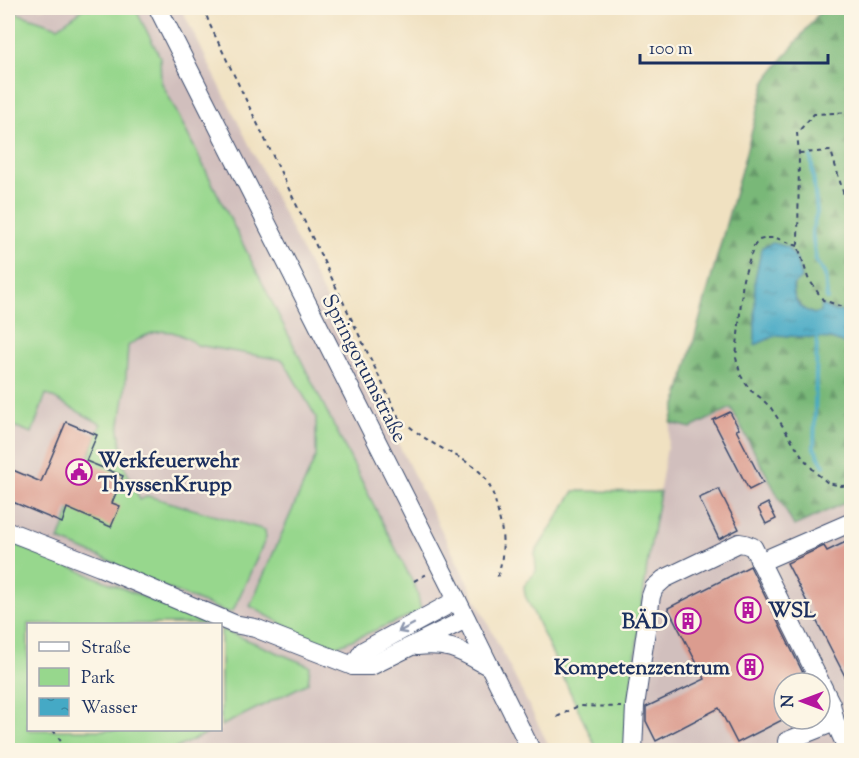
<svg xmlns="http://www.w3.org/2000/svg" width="859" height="758" font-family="'Sorts Mill Goudy',serif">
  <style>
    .industrial { fill: #d1bfbd; fill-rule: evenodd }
    .green { fill: #97d78d; stroke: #598376; stroke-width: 1.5 }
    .forest { fill: url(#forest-firs); stroke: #4a746b; stroke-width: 1.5 }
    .water { fill: url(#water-ripples); stroke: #306c92; stroke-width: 1.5 }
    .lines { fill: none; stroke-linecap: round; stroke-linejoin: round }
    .stream { stroke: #45a9c5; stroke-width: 4 }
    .building { fill: #db9c8f }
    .minor-casing { stroke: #3b4a6d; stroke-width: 20 }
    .path { stroke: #3b4a6d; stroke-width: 2; stroke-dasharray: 4.5 4.5; stroke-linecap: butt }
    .minor { stroke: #fff; stroke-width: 18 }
    .oneway { stroke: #8d97ae }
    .labels { text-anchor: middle; stroke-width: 5; stroke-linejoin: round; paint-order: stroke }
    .street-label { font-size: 21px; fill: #1b2f5e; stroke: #fcf5e5 }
    .poi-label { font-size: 21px; font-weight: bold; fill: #1b2f5e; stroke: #fcf5e5; text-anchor: start }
  </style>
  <defs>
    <pattern id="forest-firs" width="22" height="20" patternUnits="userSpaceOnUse" patternTransform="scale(1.5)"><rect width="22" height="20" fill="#79b878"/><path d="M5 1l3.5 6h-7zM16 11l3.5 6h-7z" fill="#629666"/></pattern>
    <pattern id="water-ripples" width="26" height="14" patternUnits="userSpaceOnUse" patternTransform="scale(1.5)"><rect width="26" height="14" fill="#45a9c5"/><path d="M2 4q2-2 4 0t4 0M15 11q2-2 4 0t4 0" fill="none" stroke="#398aa3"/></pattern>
  </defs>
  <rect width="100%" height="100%" fill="#fcf5e5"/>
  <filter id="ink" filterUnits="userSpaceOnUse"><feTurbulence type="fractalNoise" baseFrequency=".0167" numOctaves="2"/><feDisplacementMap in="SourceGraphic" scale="12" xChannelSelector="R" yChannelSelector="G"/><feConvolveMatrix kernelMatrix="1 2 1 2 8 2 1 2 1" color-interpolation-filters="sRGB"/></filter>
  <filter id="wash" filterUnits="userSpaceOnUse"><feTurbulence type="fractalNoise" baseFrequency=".008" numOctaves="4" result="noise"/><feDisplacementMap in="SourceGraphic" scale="24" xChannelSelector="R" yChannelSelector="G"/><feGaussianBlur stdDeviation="1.35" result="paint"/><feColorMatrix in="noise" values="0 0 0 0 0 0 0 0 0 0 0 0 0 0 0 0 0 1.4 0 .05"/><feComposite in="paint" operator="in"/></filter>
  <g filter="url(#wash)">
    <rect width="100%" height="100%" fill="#f0e1c1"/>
    <g class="industrial">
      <path d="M8 8H181L551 750H8ZM28 624H220V730H28Z"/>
      <path d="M731 407 794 526 851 500V750H626V729L647 566 671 423 691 428ZM784 683H820V719H784Z"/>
    </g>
    <g class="green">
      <path d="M8 8H17L16 13 58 27 85 8H135L160 57 161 81 417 591 421 611 328 650 250 606 316 456V417L283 360 197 345C172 325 153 328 128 346L125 392 119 430 124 466 140 500 148 496 265 530 266 538 233 611 226 612 114 567 115 563 59 540 101 424 46 394 32 433 8 424Z"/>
      <path d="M574 491 660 492 647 566 626 729V750H597L525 595 524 586 536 571 535 553Z"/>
      <path d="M8 541 209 624H28V730H214L172 750H16L8 748 9 713 8 712Z"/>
      <path d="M221 629 310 666 308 683 221 726Z"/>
    </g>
    <path class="forest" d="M823 8H851V312L834 311 822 305 820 312 814 314C786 304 794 282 796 258L777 335 831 339 851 346V500L794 526 731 408 691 428 671 423 766 80Z"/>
    <path class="water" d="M773 243 787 247 796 258 801 278 793 285C792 300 799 309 814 314L820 312 821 305 834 311 851 312V346L831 339 777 335 755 345V279L762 247Z"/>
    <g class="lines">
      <g class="stream">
        <path d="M811 157 817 212 812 231 816 262 825 274 827 299"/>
        <path d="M817 338 814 448 824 466"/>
      </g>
    </g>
    <g id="blocks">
      <g class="building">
        <path d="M730 412 739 429 736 430 763 483 749 490 713 420Z"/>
        <path d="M66 422 97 435 86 461 123 476 112 503 120 506 111 527 67 508 62 523 8 500V468L41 482Z"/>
        <path d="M719 489 739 529 719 539 699 498Z"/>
        <path d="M768 503 776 519 766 524 758 508Z"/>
        <path d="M852 539V690L787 563 824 546 827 551Z"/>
        <path d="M750 566 808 683H784V719L737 743 719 708 656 741 646 721V707L705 679 668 608Z"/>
      </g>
    </g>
  </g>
  <g filter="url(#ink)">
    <use href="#blocks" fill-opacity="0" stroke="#3b4a6d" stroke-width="1.5"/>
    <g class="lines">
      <g class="minor-casing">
        <g id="minor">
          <path d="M158 8 457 600 531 750"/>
          <path d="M8 531 100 567 234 624 255 628 353 666H371L466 619"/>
          <path d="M760 562 852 522"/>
          <path d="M417 646C450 642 462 652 490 667"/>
          <path d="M353 666 363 651 457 600"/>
          <path d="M787 741 835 722"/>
          <path d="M633 750 635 706 651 596 654 588 664 579 739 543 745 544 753 547 831 704 835 722 848 750"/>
        </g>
      </g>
      <g class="path">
        <path d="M204 8 209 23 399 418C408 425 418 434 428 440 445 452 473 461 485 478 495 493 497 509 501 526 504 543 503 564 496 580"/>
        <path d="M852 112 814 114 797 133 799 153 798 246 808 278 823 300 840 306H852"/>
        <path d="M799 153 831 151 846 202 852 230"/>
        <path d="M798 246 776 238H767L759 240 754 246 743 279 736 358 741 376 750 390 761 398 771 408 804 459 816 473 828 483 841 486 852 485"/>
        <path d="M414 581 427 574"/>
        <path d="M26 684 28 688"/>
        <path d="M557 717 578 706 621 707"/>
        <path d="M53 730 67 750"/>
      </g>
      <use href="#minor" class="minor"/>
    </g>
    <defs><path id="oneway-shaft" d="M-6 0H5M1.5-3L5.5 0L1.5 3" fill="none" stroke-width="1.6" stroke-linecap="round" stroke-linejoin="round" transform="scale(1.5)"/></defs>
    <use class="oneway" href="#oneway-shaft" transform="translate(406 628) rotate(152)"/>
  </g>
  <defs>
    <g id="civic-ring" transform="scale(1.35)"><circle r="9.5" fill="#fcf5e5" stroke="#b5179e" stroke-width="1.5"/><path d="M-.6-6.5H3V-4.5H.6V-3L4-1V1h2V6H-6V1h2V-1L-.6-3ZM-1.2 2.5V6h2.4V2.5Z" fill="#b5179e"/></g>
    <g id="building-ring" transform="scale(1.35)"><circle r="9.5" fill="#fcf5e5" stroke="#b5179e" stroke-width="1.5"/><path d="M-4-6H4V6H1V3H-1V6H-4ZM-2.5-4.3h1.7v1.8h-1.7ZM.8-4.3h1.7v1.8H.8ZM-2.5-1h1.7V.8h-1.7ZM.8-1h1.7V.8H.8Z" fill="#b5179e"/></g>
  </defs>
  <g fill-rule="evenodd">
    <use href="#civic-ring" x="79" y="472"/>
    <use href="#building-ring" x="748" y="610"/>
    <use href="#building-ring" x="688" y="621"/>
    <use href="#building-ring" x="750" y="667"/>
  </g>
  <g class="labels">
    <g class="street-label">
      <text transform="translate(365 368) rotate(63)" y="7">Springorumstraße</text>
    </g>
    <g class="poi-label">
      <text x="98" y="467">Werkfeuerwehr<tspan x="98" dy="24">ThyssenKrupp</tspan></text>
      <text x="768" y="617">WSL</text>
      <text x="668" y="628" text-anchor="end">BÄD</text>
      <text x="730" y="674" text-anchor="end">Kompetenzzentrum</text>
    </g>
  </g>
  <rect width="859" height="758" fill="none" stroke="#fcf5e5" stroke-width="30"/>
  <rect x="27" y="623" width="195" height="108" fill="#fcf5e5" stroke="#a2a6af" stroke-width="1.5"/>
  <rect x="39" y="642" width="30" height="9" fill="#ffffff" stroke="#a2a6af" stroke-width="1.5"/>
  <text x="81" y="653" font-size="18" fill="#1b2f5e">Straße</text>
  <rect x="39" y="668" width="30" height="18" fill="#97d78d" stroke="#a2a6af" stroke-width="1.5"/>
  <text x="81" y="683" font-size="18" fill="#1b2f5e">Park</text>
  <rect x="39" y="698" width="30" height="18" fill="url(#water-ripples)" stroke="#a2a6af" stroke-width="1.5"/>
  <text x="81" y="713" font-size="18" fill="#1b2f5e">Wasser</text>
  <g transform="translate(802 701) rotate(270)"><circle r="28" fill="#fcf5e5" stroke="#a2a6af" stroke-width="1.5"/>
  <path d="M0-4.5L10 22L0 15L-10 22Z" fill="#b5179e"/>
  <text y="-9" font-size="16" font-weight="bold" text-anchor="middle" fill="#1b2f5e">N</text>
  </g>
  <path d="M640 54v9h188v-9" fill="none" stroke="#1b2f5e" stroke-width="3"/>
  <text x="649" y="54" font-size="18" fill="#1b2f5e" stroke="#fcf5e5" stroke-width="4.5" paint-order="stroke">100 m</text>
</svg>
